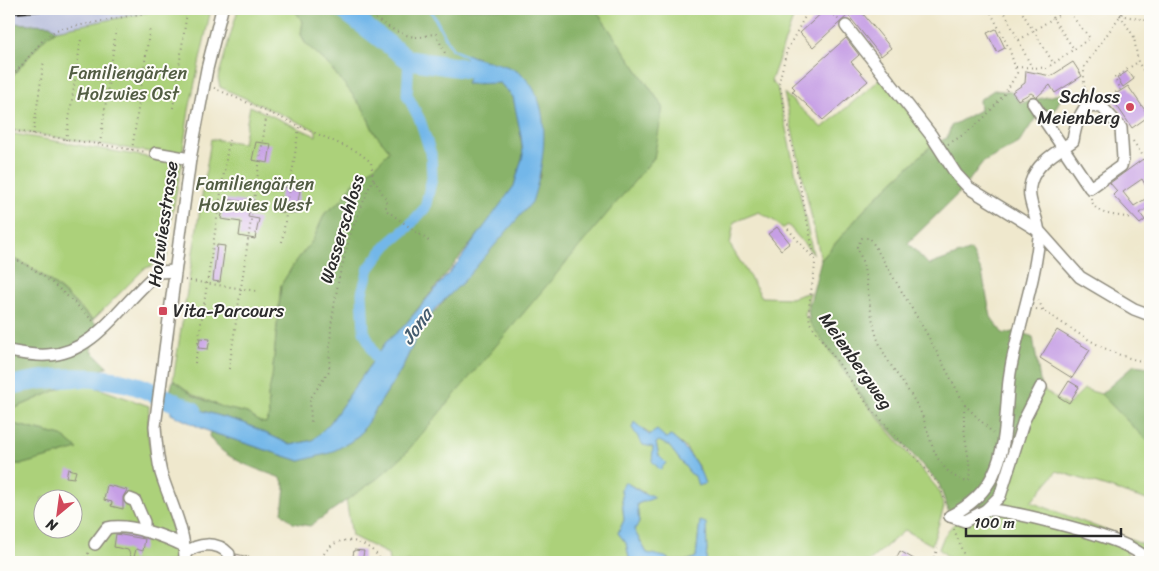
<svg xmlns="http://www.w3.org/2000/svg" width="1159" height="571" font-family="Sriracha,sans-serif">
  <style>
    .industrial { fill: #bdc3de }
    .green { fill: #acd17a; stroke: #6c7e52; fill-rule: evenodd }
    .forest { fill: #89b36a; stroke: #5a6f4a }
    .water { fill: #73b7e9; stroke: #4f718a }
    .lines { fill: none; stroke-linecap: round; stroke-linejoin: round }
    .stream { stroke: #73b7e9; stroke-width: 3 }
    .canal { stroke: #73b7e9; stroke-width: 11 }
    .river { stroke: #73b7e9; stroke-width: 19 }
    .building { fill: #c69fe5 }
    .minor-casing { stroke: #8d8a7c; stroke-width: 14 }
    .path { stroke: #8d8a7c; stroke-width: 2; stroke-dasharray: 1 4; stroke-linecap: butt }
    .minor { stroke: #fff; stroke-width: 11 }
    .rail-casing { stroke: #2b2b2b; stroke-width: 5 }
    .rail { stroke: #fdfcf7; stroke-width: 3; stroke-dasharray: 9; stroke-linecap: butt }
    .poi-dot { fill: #d1495b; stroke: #fdfcf7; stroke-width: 2 }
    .labels { text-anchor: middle; stroke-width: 4; stroke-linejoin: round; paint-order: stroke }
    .park-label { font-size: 18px; fill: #525d43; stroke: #fdfcf7 }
    .poi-label { font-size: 18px; fill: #2b2b2b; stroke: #fdfcf7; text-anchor: end }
    .street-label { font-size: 18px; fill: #2b2b2b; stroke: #fdfcf7 }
    .water-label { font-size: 19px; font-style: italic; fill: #445c6e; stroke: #fdfcf7 }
  </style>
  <rect width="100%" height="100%" fill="#fdfcf7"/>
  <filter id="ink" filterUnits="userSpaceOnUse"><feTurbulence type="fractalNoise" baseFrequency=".02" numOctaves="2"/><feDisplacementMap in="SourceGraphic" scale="10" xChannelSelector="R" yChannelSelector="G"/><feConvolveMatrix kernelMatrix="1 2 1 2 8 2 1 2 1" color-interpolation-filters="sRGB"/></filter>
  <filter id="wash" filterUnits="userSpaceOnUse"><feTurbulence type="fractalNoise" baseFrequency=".0096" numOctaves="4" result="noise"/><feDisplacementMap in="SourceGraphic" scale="20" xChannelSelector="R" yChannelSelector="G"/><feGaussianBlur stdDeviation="1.12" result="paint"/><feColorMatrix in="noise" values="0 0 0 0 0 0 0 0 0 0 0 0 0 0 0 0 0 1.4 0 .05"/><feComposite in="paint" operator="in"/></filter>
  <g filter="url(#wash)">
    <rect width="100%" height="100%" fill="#efe8cd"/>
    <path class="industrial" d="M9 9H165L56 30 50 25 9 23Z"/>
    <g class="green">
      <path d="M165 9H211L189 110 182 157 9 130V80L44 39 56 30Z"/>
      <path d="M238 9H293L303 21 301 34 305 43 326 62 349 90 364 110 374 132 390 151 375 166 354 182 342 200 325 213 313 240 294 264 281 285 272 378 268 395 269 417 266 423 260 422 247 413 225 408 194 395 173 380 211 139 243 143 250 106 316 136V130L220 87 218 78Z"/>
      <path d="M595 9 796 10 771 81 777 87 813 254 788 225 782 229 776 222 759 212 734 222 730 245 762 297 791 298 810 292 805 315 868 406 938 489 944 507 932 545 905 530 868 562H706L707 549 700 521 696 557C678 566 665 557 647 553L634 530 639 523 637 504 653 498 625 482 621 489 624 520 618 533 626 543 630 562H389L388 554 352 536 346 499 378 478 663 107ZM634 423C645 431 657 441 672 437L686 448 700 469 695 476 690 473 669 446 659 440 656 443 659 456Z"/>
      <path d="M880 75 933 144 871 202 821 260 784 93 822 128 877 82Z"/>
      <path d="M9 133 182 163 168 234 167 257 158 266 156 264 144 269 93 320C69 297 41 268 9 257Z"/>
      <path d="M77 381 149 406 148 436 155 476 174 533 176 562H9V464H23L77 449 62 436 9 423V411ZM42 498H72V528H42Z"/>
      <path d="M1084 389 1101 394 1150 444V501L1057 471 1031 502 1144 545 1140 554 1126 546 1129 562H954L939 549C950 516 967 517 996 506L1019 443 1044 390 1067 406Z"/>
    </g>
    <g class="forest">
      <path d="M293 9H595L663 107 654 158 404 455 378 478 310 526 293 523 282 513 285 487 281 478C257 469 222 459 209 436L210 432 300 461 350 442 360 434 401 370 422 326 484 256 540 177 543 125 513 69 468 55 470 72 467 84 500 83 513 97 518 116 523 155 514 186 503 204 403 327 386 342 330 423 313 440 291 445 244 423 203 411 170 393 173 380 194 396 225 408 247 413 260 422 266 423 269 417 268 395 272 378 281 285 294 264 313 240 325 213 342 200 354 182 375 166 390 151 374 132 364 110 349 90 326 62 305 43 301 34 303 21Z"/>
      <path d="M9 23 50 25 56 30 44 39 9 80Z"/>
      <path d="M994 90 1011 92 1021 103 1064 93 1054 111 1035 119 1019 143 982 163 962 190 908 243 929 265 971 250 982 273 991 317 1003 334 1019 331 1033 337 1041 387 1002 485 986 510 977 515 950 516 939 484 868 405 810 323 808 311 821 260 871 202 933 144 947 138 951 126 980 110 979 100Z"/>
      <path d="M9 257C42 269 76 304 101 329L97 333 91 350 108 367 9 411Z"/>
      <path d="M1134 365 1150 367V406L1146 409 1150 422V444L1101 394Z"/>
      <path d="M9 423 62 436 78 449 23 464H9Z"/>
    </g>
    <g class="water">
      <path d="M467 54C482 62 501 62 515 70 556 95 545 163 532 202L463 282 436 308 422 326 401 370 360 434 350 442 330 453 300 461 210 432 171 414 170 393 203 411 244 423 291 445 313 440 330 423 386 342 403 327 459 261 514 186 523 155 521 136 513 97 500 83 466 84 470 72 465 58Z"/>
      <path d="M634 422 649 435 657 430 666 438 671 436C688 450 699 464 705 484L698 486 695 476 690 473 669 446 659 441 656 443 659 456 666 463 660 470 652 461 653 447 643 445 632 428Z"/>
      <path d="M625 482 646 495H652L654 498 637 504 639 523 634 530 647 553 665 557 674 562H630L626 543 618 533 624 520 621 489Z"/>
      <path d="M700 521 706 523 707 549 706 562H686L696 557Z"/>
    </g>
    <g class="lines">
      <path class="stream" d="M430 9 452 49 466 56"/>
      <path class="canal" d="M382 371 364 331 362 293 369 268 387 245 408 227 425 208 432 178 431 154 420 120 407 95 409 60"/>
      <g class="river">
        <path d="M342 9 409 60 495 73"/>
        <path d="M9 386C47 376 100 374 137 386 156 393 175 403 193 411"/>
      </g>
    </g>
    <g id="blocks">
      <g class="building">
        <path d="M826 9H859L891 48 881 56 848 15 813 47 800 33Z"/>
        <path d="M996 29 1005 48 997 52 987 33Z"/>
        <path d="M846 38 859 55 851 62 868 81 823 120 792 91 795 89 792 86Z"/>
        <path d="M1073 62 1082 76 1055 93 1050 85 1037 97 1031 93 1018 100 1012 92 1025 83 1026 71 1051 76Z"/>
        <path d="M1128 71 1134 79 1123 87 1117 78Z"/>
        <path d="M1128 86 1149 116 1132 128 1111 97Z"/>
        <path d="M256 142 271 144 268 163 252 160Z"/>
        <path d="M1143 159 1150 171V193L1142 179 1123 192 1134 206 1150 196V207L1140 213 1145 220 1140 224 1113 195 1117 191 1110 183Z"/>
        <path d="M281 187 300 190 296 214 279 212Z"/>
        <path d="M225 199 251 203 248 217 259 219 255 239 239 236 241 222 221 219Z"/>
        <path d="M777 227 790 243 781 250 768 234Z"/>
        <path d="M217 245 225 246 220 282 213 281Z"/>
        <path d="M1057 330 1090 350 1072 378 1040 358Z"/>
        <path d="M200 338 210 339 208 349 198 348Z"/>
        <path d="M1069 381 1079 387 1069 403 1059 397Z"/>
        <path d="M68 469 76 471 74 478 66 477Z"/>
        <path d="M107 485 127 490 123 497V509L111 506 112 502 104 500Z"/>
        <path d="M116 534 145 539 143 551 136 549 133 561 128 550 114 547Z"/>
        <path d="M354 550 364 551 362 562H352Z"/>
        <path d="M900 551 919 562H894Z"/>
        <path d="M236 554 257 559V562H236Z"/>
      </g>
    </g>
  </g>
  <g filter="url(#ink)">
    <use href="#blocks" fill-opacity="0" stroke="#8d8a7c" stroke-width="1"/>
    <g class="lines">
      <g class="minor-casing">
        <g id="minor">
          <path d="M846 26 931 135 956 174 969 188 1039 231 1080 277 1134 309 1150 315"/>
          <path d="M156 153 190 159"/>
          <path d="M9 351C21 353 34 356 47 355 96 354 124 299 159 272L175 271"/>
          <path d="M130 499 135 501 144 522V531"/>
          <path d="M986 510C1010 509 1105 535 1127 546 1134 549 1141 554 1147 558L1148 562"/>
          <path d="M950 516C968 507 984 493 993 475 1010 440 1004 403 1011 367 1019 324 1035 281 1039 237 1040 218 1025 201 1031 182 1037 162 1057 152 1073 141 1075 127 1078 118 1086 106L1102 107 1121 128 1123 159 1121 166 1090 188 1033 103"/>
          <path d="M950 516 965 521 986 510 1000 496 1024 420 1041 387"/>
          <path d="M95 544 107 528C129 523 165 536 184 546"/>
          <path d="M185 553C198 543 217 541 229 554V562"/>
          <path d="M185 562C186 531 170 502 161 473 157 457 156 442 155 426L190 159 207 69 222 9"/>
        </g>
      </g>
      <g class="path">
        <path d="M364 9C375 20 400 36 416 37 422 38 428 34 436 34L445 53"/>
        <path d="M809 9 787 50 779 82 815 260C815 281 806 302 810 323L868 405 939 484 947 506"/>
        <path d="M826 9 839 20"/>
        <path d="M1003 9 1031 66"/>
        <path d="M1020 9 1054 64"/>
        <path d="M1046 9 1074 49"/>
        <path d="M1120 15 1134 37 1138 62 1150 81"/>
        <path d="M1120 15 1150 21"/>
        <path d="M1019 40 1066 10"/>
        <path d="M1016 67 1047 68 1090 38 1066 9"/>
        <path d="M9 80 44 39 56 30 165 9"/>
        <path d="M214 88 358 152 371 162 373 178 351 232 339 277 331 326 329 371 310 399 311 423"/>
        <path d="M1089 96 1084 86V67L1125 9"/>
        <path d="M1107 98 1121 89 1114 78 1138 62"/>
        <path d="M173 108 187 12"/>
        <path d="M9 130 147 152"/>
        <path d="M33 134 44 60"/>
        <path d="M66 140 81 39"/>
        <path d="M1133 141 1143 156"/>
        <path d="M100 144 116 30"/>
        <path d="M948 144C979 127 1000 104 1017 73L1009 48 989 9"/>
        <path d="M132 150 150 27"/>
        <path d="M374 180 386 199V210L430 242"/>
        <path d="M1091 198C1095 217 1115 214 1131 218"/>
        <path d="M788 229 814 259"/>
        <path d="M282 242 299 127"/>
        <path d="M9 257C39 267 71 299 94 322"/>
        <path d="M185 280 257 291"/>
        <path d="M1038 300 1044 311"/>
        <path d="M1036 309 1044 311C1075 331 1112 359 1150 362"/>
        <path d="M195 363 229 140"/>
        <path d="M229 369 267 112"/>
        <path d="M965 405C960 432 972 456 969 481 956 479 949 474 941 463 931 450 928 428 921 413 909 387 888 367 878 340 867 310 870 276 857 247L862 238H870L927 334 965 405 993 433"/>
        <path d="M954 529 963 553 964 562"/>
        <path d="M82 562 89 552"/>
        <path d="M318 562C323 556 327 548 334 544 351 534 374 547 382 562"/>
        <path d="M932 562 938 548"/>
      </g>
      <use href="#minor" class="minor"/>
      <g class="rail-casing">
        <path id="rail" d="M9 12 48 9"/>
      </g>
      <use href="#rail" class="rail"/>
    </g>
  </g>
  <g class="poi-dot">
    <circle cx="1130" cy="107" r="5"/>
    <rect x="158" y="306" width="10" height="10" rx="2.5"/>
  </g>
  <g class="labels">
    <g class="park-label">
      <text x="128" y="79">Familiengärten<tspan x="128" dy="21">Holzwies Ost</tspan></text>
      <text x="255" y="190">Familiengärten<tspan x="255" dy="21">Holzwies West</tspan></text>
    </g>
    <g class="poi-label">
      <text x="1120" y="103">Schloss<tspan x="1120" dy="21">Meienberg</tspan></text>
      <text x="173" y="317" text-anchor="start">Vita-Parcours</text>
    </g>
    <g class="street-label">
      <text transform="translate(163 224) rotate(-82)" y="6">Holzwiesstrasse</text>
      <text transform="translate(342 229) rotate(-73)" y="6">Wasserschloss</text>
      <text transform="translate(856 361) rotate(55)" y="6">Meienbergweg</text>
    </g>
    <g class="water-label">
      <text transform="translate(416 326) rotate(-54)" y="7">Jona</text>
    </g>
  </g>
  <rect width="1159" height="571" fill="none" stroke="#fdfcf7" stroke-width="30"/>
  <g transform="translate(58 514) rotate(209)"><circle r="24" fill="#fdfcf7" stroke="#a9a8a5"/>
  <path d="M0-4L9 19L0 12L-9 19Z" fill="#d1495b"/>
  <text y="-8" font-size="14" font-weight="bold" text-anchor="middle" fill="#2b2b2b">N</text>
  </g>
  <path d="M966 528v8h155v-8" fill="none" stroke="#2b2b2b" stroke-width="2.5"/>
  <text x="974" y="528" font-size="15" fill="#2b2b2b" stroke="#fdfcf7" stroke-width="4" paint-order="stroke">100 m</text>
</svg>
